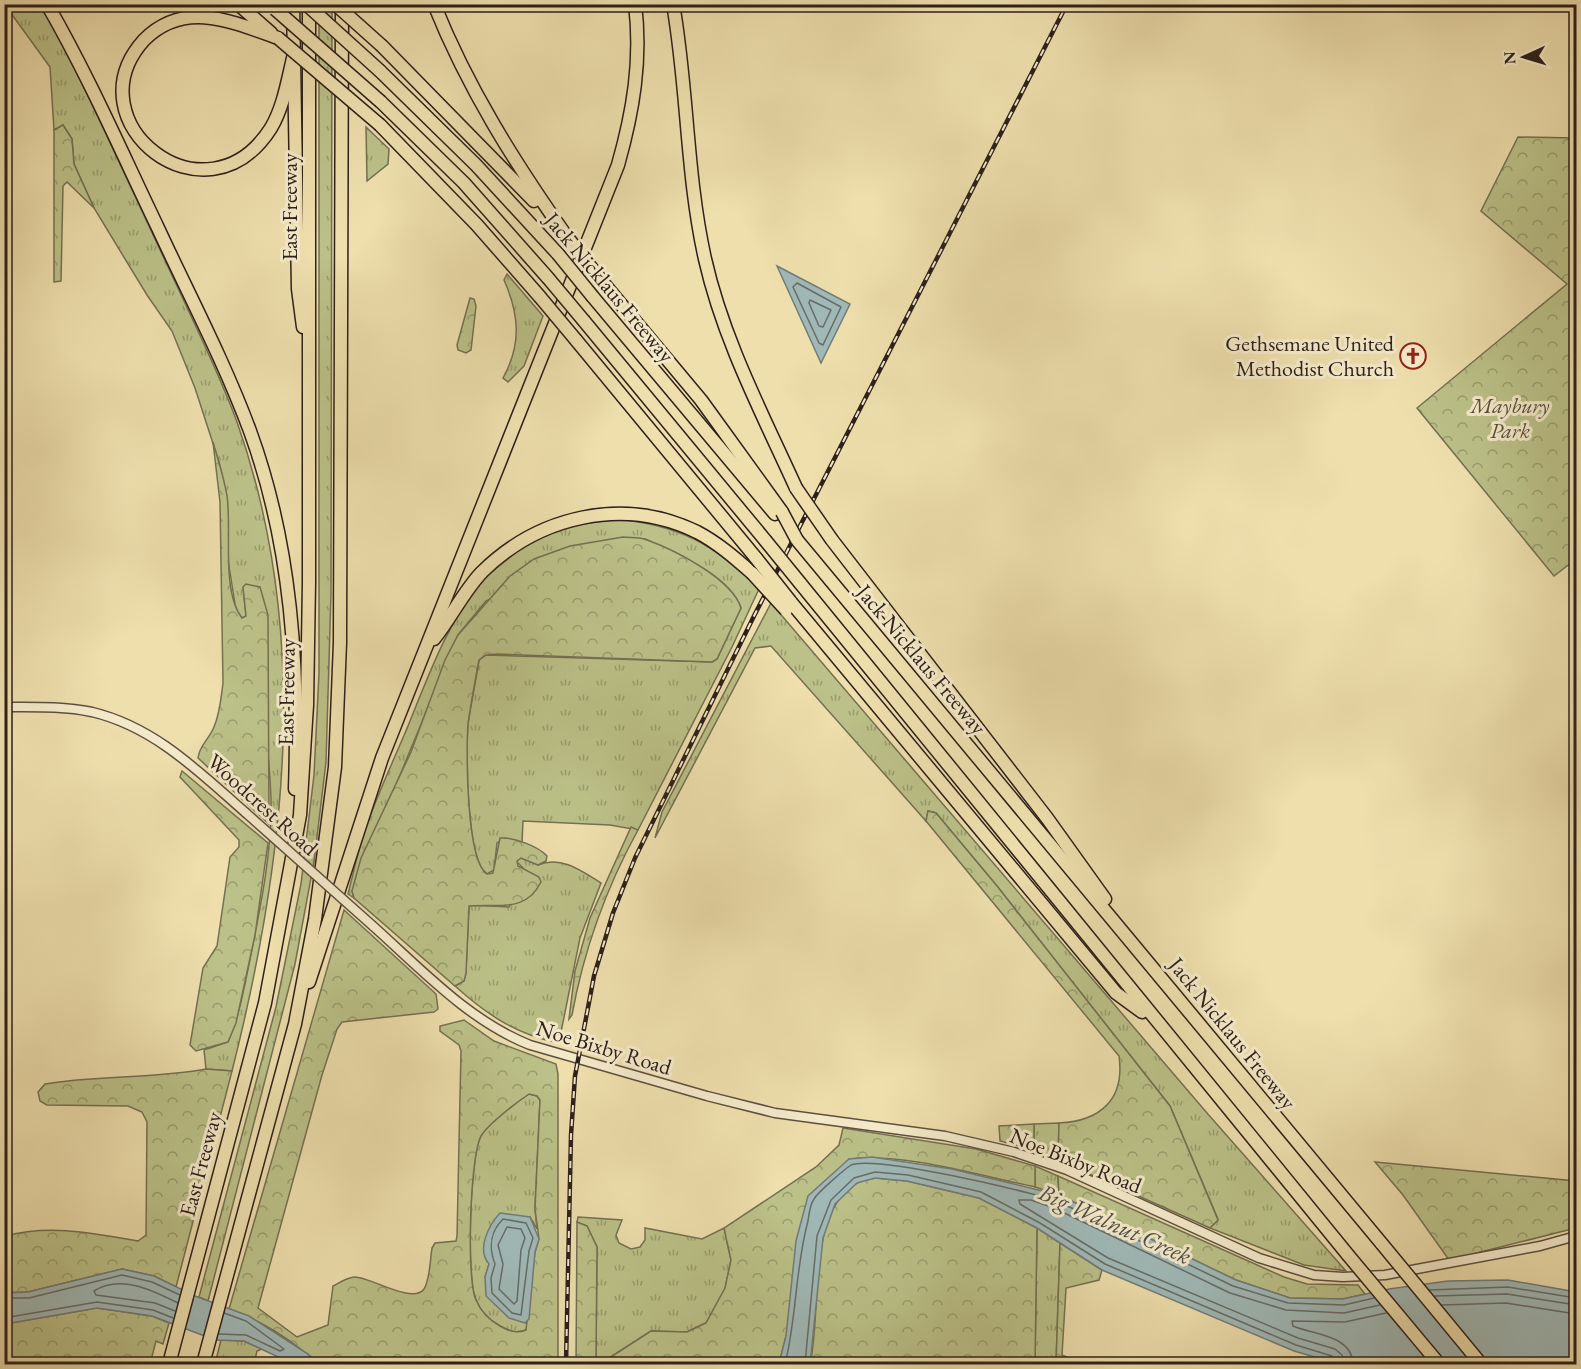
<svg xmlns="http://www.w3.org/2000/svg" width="1581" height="1369" font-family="'EB Garamond',serif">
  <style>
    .grass { fill: url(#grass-tufts); stroke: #747052; stroke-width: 1.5 }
    .forest { fill: url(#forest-crowns); stroke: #747052; stroke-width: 1.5; fill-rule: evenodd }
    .water { fill: #a0b9b7; stroke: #727c79; stroke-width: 1.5 }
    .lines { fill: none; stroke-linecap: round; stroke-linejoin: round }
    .shore { stroke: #666c69; stroke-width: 1.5 }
    .minor-casing { stroke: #5d5040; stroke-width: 11 }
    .highway-casing { stroke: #2d201b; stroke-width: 15 }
    .minor { stroke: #f4eaca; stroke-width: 8 }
    .highway { stroke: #eedfad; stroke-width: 12 }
    .rail-casing { stroke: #2d201b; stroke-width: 4.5 }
    .rail { stroke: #f4eaca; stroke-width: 2; stroke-dasharray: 7; stroke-linecap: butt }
    .minor-bridge-casing { stroke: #5d5040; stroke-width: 11; stroke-linecap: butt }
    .highway-bridge-casing { stroke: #2d201b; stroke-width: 15; stroke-linecap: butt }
    .minor-bridge { stroke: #f4eaca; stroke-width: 8 }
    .highway-bridge { stroke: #eedfad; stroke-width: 12 }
    .labels { text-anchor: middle; stroke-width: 6; stroke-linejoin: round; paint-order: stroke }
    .street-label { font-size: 22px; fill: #2d201b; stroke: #f4eaca }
    .poi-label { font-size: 22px; fill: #2d201b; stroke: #f4eaca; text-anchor: end }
    .park-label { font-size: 22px; font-style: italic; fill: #58503c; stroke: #f4eaca }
    .water-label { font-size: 24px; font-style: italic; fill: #504e4a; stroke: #f4eaca }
  </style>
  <defs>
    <pattern id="grass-tufts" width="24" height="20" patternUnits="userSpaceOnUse" patternTransform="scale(1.5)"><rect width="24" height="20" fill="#bbc188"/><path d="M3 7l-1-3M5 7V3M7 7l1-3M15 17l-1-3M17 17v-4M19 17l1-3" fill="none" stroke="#989c6e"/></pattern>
    <pattern id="forest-crowns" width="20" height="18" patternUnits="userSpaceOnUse" patternTransform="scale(1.5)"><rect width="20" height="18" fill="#bbc188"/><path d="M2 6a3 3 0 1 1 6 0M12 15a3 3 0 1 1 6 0" fill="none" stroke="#989c6e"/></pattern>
  </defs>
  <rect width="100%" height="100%" fill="#eedfad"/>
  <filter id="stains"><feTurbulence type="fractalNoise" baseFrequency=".00333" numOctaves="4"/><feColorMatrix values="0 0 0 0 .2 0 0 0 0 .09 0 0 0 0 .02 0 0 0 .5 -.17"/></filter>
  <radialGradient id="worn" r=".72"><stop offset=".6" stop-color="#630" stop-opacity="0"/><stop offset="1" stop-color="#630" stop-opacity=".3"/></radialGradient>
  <g class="grass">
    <path d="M5 5H42L56 27C94 108 132 190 170 271 193 321 218 370 237 422 312 634 286 858 232 1071L206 1069 204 1050 228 1042C240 1014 245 984 251 954 261 904 272 851 271 800 269 729 253 658 243 587L246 616 242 618 236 610 228 560 227 497 219 462 195 388 172 331 147 295 94 208 74 164 72 139 63 125 54 130 50 67Z"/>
    <path d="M319 5H332L331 594 326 762 314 862 295 964 208 1301 199 1297 276 1007 301 884 314 775 319 673Z"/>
    <path d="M366 127 389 149 388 164 367 181Z"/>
    <path d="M507 274 543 316 524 366 508 382 503 378C522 344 519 314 504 280Z"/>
    <path d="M616 519C679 525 715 544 759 589L732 647 638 830 610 825 523 821 522 843 505 838 497 843 494 870 487 874C466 861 466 751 468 724 471 703 476 681 479 660L486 655 712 662 717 659 741 608C730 575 675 553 645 539L486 601 458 635 352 891 354 898 348 894C353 875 357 855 363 836 375 799 393 762 408 726 453 614 481 533 616 519Z"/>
    <path d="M771 603 1207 1113 1346 1271 1304 1265 1210 1228 1218 1219 1170 1106 997 886 936 813 928 811 926 821 771 646 755 648 655 838 662 812Z"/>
    <path d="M521 858 538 865C561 855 582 871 601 883L580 938 560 1037 555 1042C515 1034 485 1013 455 986L464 981 466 973 469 905 509 907 523 868 516 861Z"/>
    <path d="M529 1094 537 1096 540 1100 535 1209 537 1229 530 1217 489 1264 485 1277 525 1323 529 1319 526 1330C516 1334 509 1331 500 1326 489 1320 481 1312 476 1300 466 1279 470 1156 481 1136 488 1124 517 1102 529 1094Z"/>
    <path d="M1059 1123 1058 1160 1034 1150V1124Z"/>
    <path d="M1035 1166 1058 1176 1059 1195 1035 1187Z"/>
    <path d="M578 1217 622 1220 616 1235 619 1243 631 1249 640 1247 645 1240V1228L702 1239 724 1228 731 1260 725 1289 706 1323 687 1332 651 1331 603 1362 596 1358 597 1247 587 1226 577 1222Z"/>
    <path d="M1037 1228 1060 1243 1056 1364H1035Z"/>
    <path d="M221 1340 244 1341 262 1349 257 1351 254 1364H215Z"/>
  </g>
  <g class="forest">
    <path d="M63 125 72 139 74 164 94 208 67 182 63 186 61 281 54 282V130Z"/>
    <path d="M1518 137 1576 138V559L1554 576 1417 408 1567 284 1481 211Z"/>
    <path d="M470 298 474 299 476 306 471 350 466 353 458 350 457 345Z"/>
    <path d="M213 442C218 460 224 477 227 496 232 529 221 591 242 618L246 616 243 587 246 584 260 587 268 615 269 824 198 758C199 746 210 738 214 727 220 713 221 698 223 683L220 502Z"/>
    <path d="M623 537C631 538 640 537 647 540 675 550 732 579 741 608L717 659 712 662 497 654 486 655 479 660C475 681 471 703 468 724 466 750 466 861 487 874L493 873 500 838C513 837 538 846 547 856L546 861 538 865 521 858 517 861 518 866 539 877 541 882C525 914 497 903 469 906L466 973 464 981 455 986 354 898 352 891 361 858 411 752 445 660 458 635 510 576 534 559 570 546Z"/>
    <path d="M182 771 268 843 255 935 236 1023 228 1042 196 1051 190 1045 203 968 217 946 230 857 239 847V840L180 777Z"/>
    <path d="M928 811 936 813 997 886 1170 1106 1218 1220 1210 1228 1058 1160 1059 1123C1101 1121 1125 1099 1119 1056L926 821Z"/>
    <path d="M631 827 638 830C605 890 584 949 572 1015L569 1019 575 971 590 918Z"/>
    <path d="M344 910 436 994 438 1009 434 1012 342 1022 337 1029 322 1075 258 1308 297 1337 328 1325 333 1286C339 1283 346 1278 354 1277 369 1276 413 1305 424 1289 430 1280 430 1260 432 1248L435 1243 456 1241 457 1236 461 1051 459 1045 440 1031V1026L464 1020 494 1041 556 1064 558 1074V1364H315C298 1342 257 1319 229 1309ZM529 1094 537 1096 540 1100 535 1209 539 1239 535 1252 526 1330C516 1334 509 1331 500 1326 489 1320 481 1312 476 1300 466 1279 470 1156 481 1136 488 1124 517 1102 529 1094Z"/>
    <path d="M206 1069 232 1071 176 1287 154 1276 122 1269 28 1292 5 1293V1236C50 1224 92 1233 138 1241L146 1235 147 1122 142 1112 128 1106 47 1105 40 1101 38 1092 45 1084C98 1075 153 1079 206 1069Z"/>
    <path d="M1034 1124V1150L1000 1141 999 1126Z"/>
    <path d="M843 1128 976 1149 1035 1166V1187C977 1175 907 1153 849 1159L786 1336 779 1364H576L577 1222 587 1226 597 1247 596 1358 603 1362 651 1331 687 1332 706 1323 725 1288 731 1260 724 1228 816 1167 839 1145Z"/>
    <path d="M1375 1162 1576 1181V1228L1449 1260 1403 1195Z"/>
    <path d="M1058 1176 1284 1277 1307 1284 1358 1285 1365 1294 1343 1299 1290 1298 1236 1280 1059 1195Z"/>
    <path d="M875 1178 907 1181 979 1198 1037 1228 1035 1364H810C822 1315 806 1211 857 1183 862 1180 869 1180 875 1178Z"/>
    <path d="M1060 1243 1102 1270 1099 1280 1066 1288 1062 1355 1083 1364H1056Z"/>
    <path d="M97 1308 152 1316 169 1323 163 1344 156 1341 150 1364H5L4 1324Z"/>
  </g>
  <g class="water">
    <path d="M777 266 850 304 821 363Z"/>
    <path d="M872 1157 952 1169 1059 1195 1236 1280 1290 1298 1343 1299 1389 1289 1448 1281 1508 1280 1576 1292V1364H1339L1294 1351 1102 1270 1037 1228 979 1198 907 1181 875 1178 857 1183 835 1204 823 1238 810 1364H779L786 1336 796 1241 808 1196 849 1159Z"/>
    <path d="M500 1213 530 1217 539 1239 535 1252 529 1319 525 1323 509 1318 486 1296 485 1277 489 1264C476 1249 489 1225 500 1213Z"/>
    <path d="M122 1269 154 1276 195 1296 249 1316 308 1354 315 1364H293L244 1341 215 1340 152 1316 97 1308 5 1324 4 1293 28 1292Z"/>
  </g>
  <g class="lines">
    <g class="shore">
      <path d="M797 283 841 307 823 345 819 343 793 287Z"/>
      <path d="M810 300 831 310 823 327 819 326 809 303Z"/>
      <path d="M503 1219 526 1223 533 1238 529 1251 521 1315 512 1313 492 1293 491 1278 495 1264C489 1248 489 1233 503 1219Z"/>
      <path d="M507 1227 521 1229 525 1238 521 1250 517 1301 514 1304 499 1289 503 1264 498 1245Z"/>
      <path d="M1429 1290 1508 1287 1576 1298"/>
      <path d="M1435 1296 1507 1294 1576 1305"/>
      <path d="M4 1298H29L122 1275 152 1282 180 1295"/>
      <path d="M1442 1305 1506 1303 1576 1314"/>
      <path d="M175 1311 155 1303 96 1295 94 1291C120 1274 152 1290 178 1303"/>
      <path d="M4 1318 97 1302 153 1310 173 1318"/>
      <path d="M219 1334 246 1335 280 1351 284 1349 246 1321 224 1313"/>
      <path d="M785 1364C797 1317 795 1268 808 1221 809 1214 810 1204 814 1199 818 1192 845 1169 851 1165 875 1155 1027 1191 1057 1201L1233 1286 1288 1303 1344 1305 1374 1298"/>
      <path d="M805 1364 817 1236 831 1200 854 1178 875 1172 908 1175 981 1192 1040 1223 1105 1264 1296 1345 1332 1356 1336 1364"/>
      <path d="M1344 1364 1342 1355 1335 1349 1298 1338 1108 1258 1020 1204 1019 1200H1031L1054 1208 1230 1293 1286 1310 1344 1313 1380 1305"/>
      <path d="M1353 1364C1352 1335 1314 1335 1293 1326L1292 1321 1345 1322 1386 1313"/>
    </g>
    <g class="minor-casing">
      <g id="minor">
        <path d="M4 707C34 707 64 706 92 712 155 727 199 772 246 813"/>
        <path d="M373 926C421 969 469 1021 530 1045L707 1096 775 1113 945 1136 1014 1152 1067 1170 1259 1258 1314 1275 1343 1277 1385 1275 1540 1246 1576 1236"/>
      </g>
    </g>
    <g class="highway-casing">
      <g id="highway">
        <path d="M47 4C89 77 122 153 158 228 189 295 224 361 250 431 292 546 299 668 295 789"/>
        <path d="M238 4 271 33"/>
        <path d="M293 4 298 289 303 327"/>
        <path d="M434 4C468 89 515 163 567 237"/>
        <path d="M673 4C688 89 686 174 705 259 723 339 762 413 796 488"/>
        <path d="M278 38C231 21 184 0 144 40 70 122 206 230 271 128 284 106 288 78 294 54"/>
        <path d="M382 46 534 201"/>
        <path d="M380 71 476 165 558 254"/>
        <path d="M381 102 464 183 548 278"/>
        <path d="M380 125 477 225 540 297"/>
        <path d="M600 279 701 400 782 512"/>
        <path d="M593 297 775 514"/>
        <path d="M584 321 765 540"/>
        <path d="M576 340 756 558"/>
        <path d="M797 540 1382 1244"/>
        <path d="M832 540 1047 818 1105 899"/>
        <path d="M800 583 1348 1255"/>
        <path d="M790 601 1116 993 1142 1012"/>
        <path d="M434 639C451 618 463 592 482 572 539 516 623 496 697 532 718 543 735 558 752 573"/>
        <path d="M309 982 382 758 618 165C633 112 642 60 635 4"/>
        <path d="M169 1364 265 1003 300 815 307 705 309 582V4"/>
        <path d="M203 1364 295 1024 315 919 335 767 340 643 342 4"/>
      </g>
    </g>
    <use href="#minor" class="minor"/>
    <use href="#highway" class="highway"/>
    <g class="rail-casing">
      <path id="rail" d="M566 1364 571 1135 575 1076 594 976 613 913 635 858 754 616 1067 4"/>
    </g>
    <use href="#rail" class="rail"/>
    <g class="minor-bridge-casing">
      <path id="minor-bridge" d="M246 813 373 926"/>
    </g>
    <g class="highway-bridge-casing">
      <g id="highway-bridge">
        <path d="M306 4 380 71"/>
        <path d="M335 4 382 46"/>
        <path d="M275 9 381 102"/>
        <path d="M278 38 380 125"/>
        <path d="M567 237 600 279"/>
        <path d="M558 254 593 297"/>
        <path d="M548 278 584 321"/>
        <path d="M540 297 576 340"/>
        <path d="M796 488 832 540"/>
        <path d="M782 512 797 540"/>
        <path d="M765 540 800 583"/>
        <path d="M756 558 790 601"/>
        <path d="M752 573 786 610"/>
        <path d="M1382 1244 1481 1364"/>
        <path d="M1348 1255 1439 1364"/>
      </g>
    </g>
    <use href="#minor-bridge" class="minor-bridge"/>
    <use href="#highway-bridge" class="highway-bridge"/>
  </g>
  <defs>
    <g id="church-ring" transform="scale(1.35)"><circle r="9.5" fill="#f4eaca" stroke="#8f2418" stroke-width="1.5"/><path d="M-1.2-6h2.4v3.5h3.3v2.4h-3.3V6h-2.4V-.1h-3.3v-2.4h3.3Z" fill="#8f2418"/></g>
  </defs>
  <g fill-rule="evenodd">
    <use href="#church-ring" x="1413" y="356"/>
  </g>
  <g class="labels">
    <g class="street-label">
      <text transform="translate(289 207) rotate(-90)" y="8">East Freeway</text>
      <text transform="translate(610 287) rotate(50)" y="8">Jack Nicklaus Freeway</text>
      <text transform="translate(922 659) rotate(50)" y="8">Jack Nicklaus Freeway</text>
      <text transform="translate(286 692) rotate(-89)" y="8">East Freeway</text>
      <text transform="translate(263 804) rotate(42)" y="8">Woodcrest Road</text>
      <text transform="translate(1233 1033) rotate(51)" y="8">Jack Nicklaus Freeway</text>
      <text transform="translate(604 1047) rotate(17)" y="8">Noe Bixby Road</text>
      <text transform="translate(1076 1160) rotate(22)" y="8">Noe Bixby Road</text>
      <text transform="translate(200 1164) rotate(-75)" y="8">East Freeway</text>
    </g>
    <g class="poi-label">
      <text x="1394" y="351">Gethsemane United<tspan x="1394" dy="25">Methodist Church</tspan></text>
    </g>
    <g class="park-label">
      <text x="1510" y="413">Maybury<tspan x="1510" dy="25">Park</tspan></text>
    </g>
    <g class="water-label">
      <text transform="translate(1115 1224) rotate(24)" y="8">Big Walnut Creek</text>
    </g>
  </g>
  <rect width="1581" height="1369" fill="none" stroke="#eedfad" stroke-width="24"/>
  <rect x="6" y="6" width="1569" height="1357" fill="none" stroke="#2d201b" stroke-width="3"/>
  <rect x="12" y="12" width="1557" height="1345" fill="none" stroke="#2d201b" stroke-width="1.5"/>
  <g transform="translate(1524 57) rotate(266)" stroke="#f4eaca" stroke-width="4.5" paint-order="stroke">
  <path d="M0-4.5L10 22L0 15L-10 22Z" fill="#2d201b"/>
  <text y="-9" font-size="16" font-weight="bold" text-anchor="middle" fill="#2d201b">N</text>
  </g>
  <rect width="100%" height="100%" filter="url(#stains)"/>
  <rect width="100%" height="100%" fill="url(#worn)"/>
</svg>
